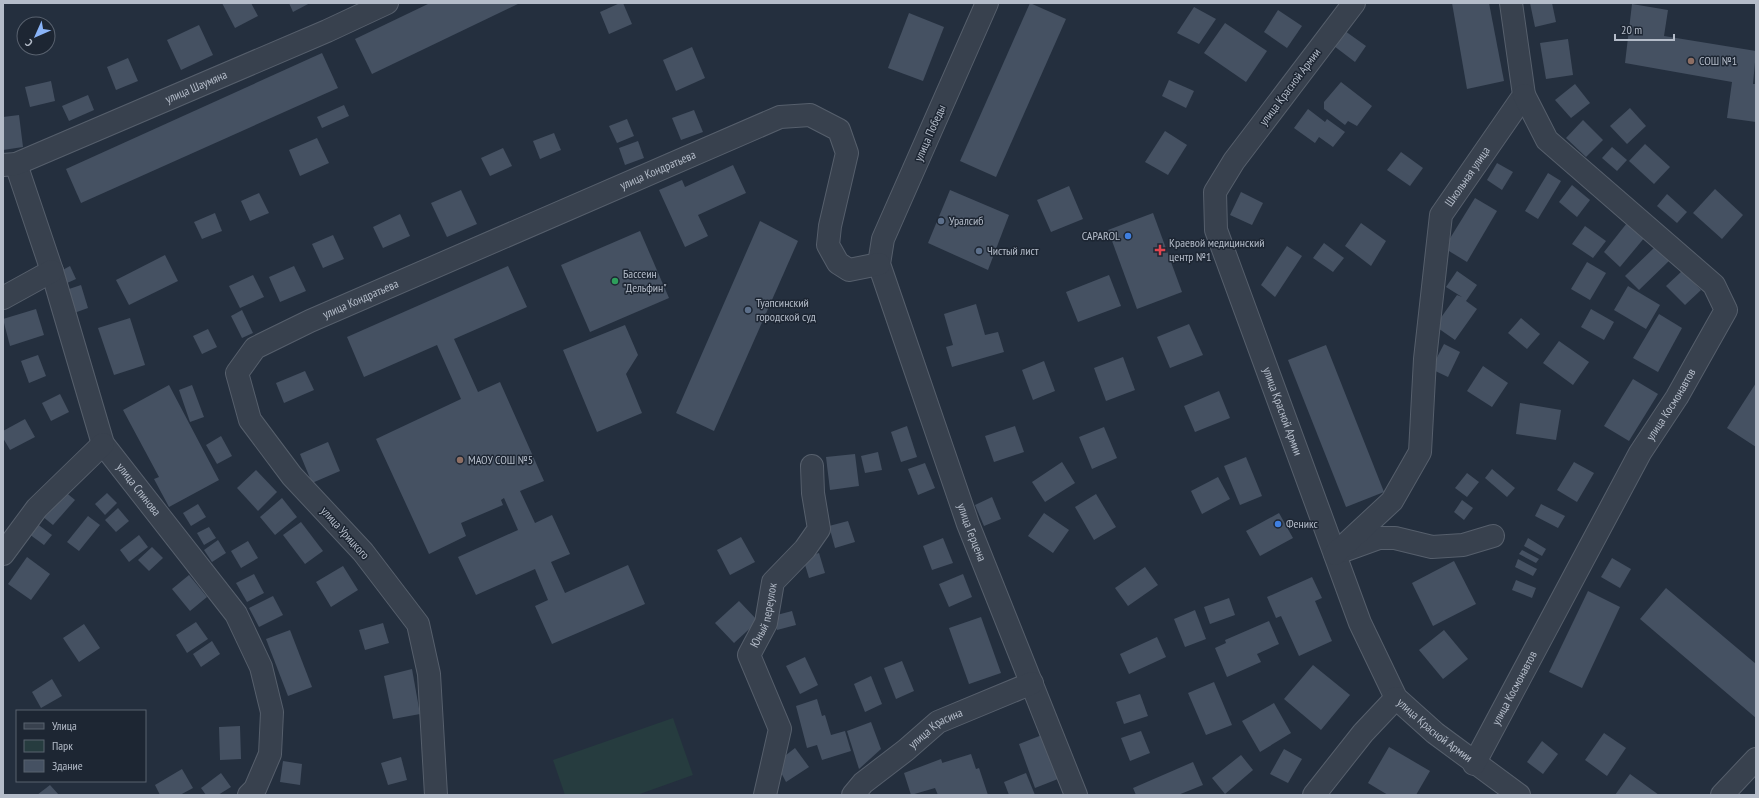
<svg xmlns="http://www.w3.org/2000/svg" width="1759" height="798" font-family="'PT Sans Narrow',sans-serif">
  <style>
    .green { fill: #263c3f }
    .building { fill: #455162 }
    .lines { fill: none; stroke-linecap: round; stroke-linejoin: round }
    .minor-casing { stroke: #565f6c; stroke-width: 24 }
    .minor { stroke: #38414e; stroke-width: 22 }
    .education-dot { fill: #8d6e63; stroke: #1d2633; stroke-width: 1.5 }
    .service-dot { fill: #5c6f8a; stroke: #1d2633; stroke-width: 1.5 }
    .shop-dot { fill: #3f7fe0; stroke: #1d2633; stroke-width: 1.5 }
    .health-dot { fill: #e0444e; stroke: #1d2633; stroke-width: 1.5 }
    .leisure-dot { fill: #2e9e5b; stroke: #1d2633; stroke-width: 1.5 }
    .labels { text-anchor: middle; stroke-width: 3; stroke-linejoin: round; paint-order: stroke }
    .poi-label { font-size: 12px; fill: #b4bcc9; stroke: #1d2633; text-anchor: start }
    .street-label { font-size: 12px; fill: #b4bcc9; stroke: #1d2633 }
  </style>
  <rect width="100%" height="100%" fill="#242f3e"/>
  <path class="green" d="M673 718 693 775 637 795H565L553 760Z"/>
  <g class="building">
    <path d="M222 3H251L258 16 235 28Z"/>
    <path d="M289 3H310L293 12Z"/>
    <path d="M430 3H520L372 74 355 39Z"/>
    <path d="M620 3H623L632 24 609 34 600 12Z"/>
    <path d="M1030 3 1066 19 996 177 960 161Z"/>
    <path d="M1452 3H1489L1504 81 1467 89Z"/>
    <path d="M1530 3H1552L1556 22 1535 27Z"/>
    <path d="M1632 4 1668 10 1664 36 1756 51 1753 84H1756V122L1727 118 1732 82 1625 63Z"/>
    <path d="M1194 7 1216 19 1199 44 1177 33Z"/>
    <path d="M1278 10 1302 26 1287 48 1264 32Z"/>
    <path d="M909 13 944 27 923 81 888 68Z"/>
    <path d="M1225 23 1267 51 1246 82 1204 53Z"/>
    <path d="M199 25 213 55 181 70 167 40Z"/>
    <path d="M1345 31 1366 46 1355 62 1334 46Z"/>
    <path d="M1568 39 1573 75 1546 79 1540 43Z"/>
    <path d="M692 47 705 78 676 91 663 60Z"/>
    <path d="M322 53 338 88 81 203 66 169Z"/>
    <path d="M128 58 138 81 116 90 107 67Z"/>
    <path d="M1169 80 1194 91 1186 108 1162 96Z"/>
    <path d="M51 81 55 101 30 107 25 87Z"/>
    <path d="M1341 82 1372 106 1357 126 1348 121 1345 125 1324 109V102Z"/>
    <path d="M1575 84 1590 103 1571 118 1555 100Z"/>
    <path d="M88 95 94 110 69 121 62 106Z"/>
    <path d="M344 105 349 116 322 128 317 117Z"/>
    <path d="M1630 108 1646 126 1627 144 1610 126Z"/>
    <path d="M1308 109 1325 122 1327 119 1345 132 1333 147 1319 137 1315 143 1294 128Z"/>
    <path d="M694 110 703 132 681 140 672 118Z"/>
    <path d="M19 115 23 147 3 150V117Z"/>
    <path d="M627 119 634 136 617 143 609 126Z"/>
    <path d="M1583 120 1603 140 1586 157 1566 138Z"/>
    <path d="M1165 131 1187 145 1168 175 1145 162Z"/>
    <path d="M554 133 561 150 540 159 533 141Z"/>
    <path d="M317 138 329 163 300 176 289 150Z"/>
    <path d="M638 141 644 158 625 165 619 148Z"/>
    <path d="M1645 144 1670 167 1654 184 1629 161Z"/>
    <path d="M1612 147 1627 160 1617 171 1602 158Z"/>
    <path d="M503 148 512 166 490 176 481 158Z"/>
    <path d="M1401 152 1423 168 1410 186 1387 170Z"/>
    <path d="M1497 163 1513 172 1502 190 1487 180Z"/>
    <path d="M733 165 746 193 698 215 708 236 685 247 659 190 682 180 685 187Z"/>
    <path d="M1548 173 1561 181 1538 219 1525 211Z"/>
    <path d="M1572 185 1590 200 1577 217 1559 202Z"/>
    <path d="M1069 186 1083 219 1051 232 1037 200Z"/>
    <path d="M1715 189 1743 215 1722 239 1693 213Z"/>
    <path d="M461 190 477 224 447 237 431 203Z"/>
    <path d="M950 190 1009 215 988 270 928 243Z"/>
    <path d="M1241 192 1263 203 1252 225 1230 215Z"/>
    <path d="M259 193 269 213 250 221 241 201Z"/>
    <path d="M1667 194 1687 212 1677 223 1657 206Z"/>
    <path d="M1475 198 1497 211 1467 262 1444 248Z"/>
    <path d="M215 213 222 231 202 239 194 222Z"/>
    <path d="M1153 213 1182 292 1137 309 1108 230Z"/>
    <path d="M400 214 410 236 383 248 373 227Z"/>
    <path d="M760 221 798 241 714 431 676 413Z"/>
    <path d="M1361 223 1386 241 1371 266 1345 246Z"/>
    <path d="M1627 223 1645 237 1620 267 1604 252Z"/>
    <path d="M1585 226 1606 241 1593 258 1572 244Z"/>
    <path d="M640 231 669 298 590 332 561 265Z"/>
    <path d="M333 235 344 259 323 268 312 244Z"/>
    <path d="M1324 243 1344 258 1333 272 1313 258Z"/>
    <path d="M1287 246 1302 256 1275 297 1261 285Z"/>
    <path d="M1656 246 1670 260 1639 290 1625 276Z"/>
    <path d="M165 255 178 281 129 305 116 280Z"/>
    <path d="M1587 262 1606 273 1590 300 1571 289Z"/>
    <path d="M70 266 76 279 65 284 59 272Z"/>
    <path d="M294 266 306 291 280 302 269 277Z"/>
    <path d="M508 266 527 307 454 339 478 392 500 382 544 481 520 491 535 523 552 515 570 554 551 562 565 593 628 565 645 604 552 644 535 606 548 600 535 569 476 595 458 557 518 530 504 498 501 500 503 505 461 523 466 536 429 554 376 439 461 399 437 345 364 377 347 337Z"/>
    <path d="M1457 271 1477 285 1466 301 1477 309 1455 340 1435 326 1457 295 1462 297 1446 287Z"/>
    <path d="M1682 271 1701 290 1685 305 1666 286Z"/>
    <path d="M253 275 264 297 240 308 229 286Z"/>
    <path d="M1109 275 1121 306 1078 322 1066 292Z"/>
    <path d="M81 285 88 308 74 313 66 290Z"/>
    <path d="M1628 286 1660 305 1646 329 1614 310Z"/>
    <path d="M976 304 985 335 998 332 1004 352 952 367 946 347 953 345 944 314Z"/>
    <path d="M36 309 44 335 10 346 3 319Z"/>
    <path d="M1591 309 1614 322 1604 340 1581 327Z"/>
    <path d="M242 310 253 333 242 338 231 316Z"/>
    <path d="M1659 314 1682 328 1658 372 1633 358Z"/>
    <path d="M130 318 145 365 114 375 98 328Z"/>
    <path d="M1521 318 1540 334 1527 349 1508 333Z"/>
    <path d="M1189 324 1203 355 1170 368 1157 337Z"/>
    <path d="M625 325 638 355 626 374 642 413 597 432 563 350Z"/>
    <path d="M208 329 217 347 202 354 193 336Z"/>
    <path d="M1559 341 1589 362 1573 385 1543 363Z"/>
    <path d="M1444 344 1460 352 1448 377 1431 369Z"/>
    <path d="M1326 345 1384 492 1346 507 1288 360Z"/>
    <path d="M38 355 46 376 29 383 21 361Z"/>
    <path d="M1123 357 1135 390 1106 401 1094 368Z"/>
    <path d="M1044 361 1055 391 1033 400 1022 370Z"/>
    <path d="M1483 366 1508 383 1492 407 1467 391Z"/>
    <path d="M305 371 314 390 284 403 276 383Z"/>
    <path d="M1633 379 1658 394 1629 441 1604 426Z"/>
    <path d="M1756 383V447L1727 428Z"/>
    <path d="M169 385 219 480 169 507 154 479 159 477 123 410Z"/>
    <path d="M192 385 204 417 190 422 179 390Z"/>
    <path d="M1219 391 1230 418 1195 432 1184 406Z"/>
    <path d="M60 394 69 412 51 421 42 403Z"/>
    <path d="M1520 403 1561 410 1556 440 1516 434Z"/>
    <path d="M25 419 35 437 10 450 3 438V431Z"/>
    <path d="M907 426 917 457 901 462 891 432Z"/>
    <path d="M1015 426 1024 452 994 462 985 436Z"/>
    <path d="M1104 427 1117 458 1092 469 1079 437Z"/>
    <path d="M221 436 232 456 217 464 206 445Z"/>
    <path d="M328 442 340 471 312 483 300 454Z"/>
    <path d="M878 452 882 470 865 473 861 456Z"/>
    <path d="M855 454 859 486 830 490 826 457Z"/>
    <path d="M1246 457 1262 496 1240 505 1224 466Z"/>
    <path d="M1062 462 1075 483 1045 502 1032 482Z"/>
    <path d="M1574 462 1594 473 1577 502 1557 490Z"/>
    <path d="M925 463 935 488 918 495 908 469Z"/>
    <path d="M1492 469 1515 488 1507 497 1485 478Z"/>
    <path d="M256 470 277 492 258 511 237 488Z"/>
    <path d="M1467 473 1479 482 1467 497 1455 488Z"/>
    <path d="M1218 477 1230 499 1202 514 1191 491Z"/>
    <path d="M63 490 75 500 53 525 42 516Z"/>
    <path d="M107 493 117 503 105 515 95 504Z"/>
    <path d="M1096 494 1116 527 1094 540 1075 507Z"/>
    <path d="M992 497 1001 519 984 526 975 505Z"/>
    <path d="M282 498 297 517 275 535 260 517Z"/>
    <path d="M1462 500 1473 508 1464 520 1454 512Z"/>
    <path d="M198 504 206 517 191 526 183 513Z"/>
    <path d="M1541 504 1565 516 1558 528 1535 516Z"/>
    <path d="M118 508 129 521 116 532 105 520Z"/>
    <path d="M1044 513 1069 530 1053 553 1028 536Z"/>
    <path d="M1279 513 1293 538 1260 556 1246 531Z"/>
    <path d="M88 516 100 525 79 551 67 542Z"/>
    <path d="M848 521 855 542 835 548 829 526Z"/>
    <path d="M301 522 323 551 305 564 283 535Z"/>
    <path d="M36 523 52 535 44 545 29 534Z"/>
    <path d="M209 527 216 538 204 545 197 533Z"/>
    <path d="M139 535 148 547 129 562 120 550Z"/>
    <path d="M741 537 755 562 730 575 717 550Z"/>
    <path d="M943 538 953 563 932 570 923 546Z"/>
    <path d="M1528 538 1546 549 1542 556 1524 546Z"/>
    <path d="M218 540 226 553 212 562 204 550Z"/>
    <path d="M248 541 258 558 241 568 231 551Z"/>
    <path d="M152 547 163 558 149 571 138 560Z"/>
    <path d="M1522 550 1539 559 1536 563 1519 554Z"/>
    <path d="M819 553 825 573 809 578 803 558Z"/>
    <path d="M27 557 50 574 31 600 8 584Z"/>
    <path d="M1612 558 1631 569 1620 588 1601 577Z"/>
    <path d="M1518 559 1537 569 1533 576 1515 567Z"/>
    <path d="M1454 561 1476 604 1433 626 1412 583Z"/>
    <path d="M343 566 358 590 331 607 316 582Z"/>
    <path d="M1145 567 1158 585 1128 606 1115 588Z"/>
    <path d="M254 574 264 593 247 602 236 583Z"/>
    <path d="M963 574 972 597 949 607 939 584Z"/>
    <path d="M189 575 207 597 190 611 172 589Z"/>
    <path d="M1312 577 1322 598 1315 601 1332 641 1299 656 1281 616 1276 618 1267 597Z"/>
    <path d="M1516 580 1536 588 1532 598 1512 590Z"/>
    <path d="M1666 588 1756 664V718L1640 619Z"/>
    <path d="M1588 591 1620 607 1582 688 1549 672Z"/>
    <path d="M273 596 283 615 259 627 249 608Z"/>
    <path d="M1229 598 1235 615 1210 624 1204 607Z"/>
    <path d="M739 601 758 621 734 643 715 623Z"/>
    <path d="M1195 610 1206 639 1185 647 1174 619Z"/>
    <path d="M792 611 796 625 777 630 773 616Z"/>
    <path d="M981 617 1001 673 969 684 949 628Z"/>
    <path d="M1269 621 1279 644 1257 654 1261 662 1227 677 1215 648 1226 643 1225 640Z"/>
    <path d="M196 622 208 639 187 653 176 635Z"/>
    <path d="M383 623 389 643 365 650 359 630Z"/>
    <path d="M84 624 100 648 79 662 63 638Z"/>
    <path d="M290 630 312 687 288 696 266 639Z"/>
    <path d="M1444 630 1468 659 1443 679 1419 650Z"/>
    <path d="M1157 637 1166 657 1129 674 1120 654Z"/>
    <path d="M212 641 220 654 201 667 193 654Z"/>
    <path d="M805 657 818 685 800 694 786 666Z"/>
    <path d="M902 661 914 691 896 699 884 668Z"/>
    <path d="M1313 665 1350 695 1321 730 1284 699Z"/>
    <path d="M412 669 420 714 393 719 384 676Z"/>
    <path d="M871 676 882 704 865 712 854 684Z"/>
    <path d="M52 679 62 696 41 708 32 692Z"/>
    <path d="M1214 682 1232 725 1206 735 1188 693Z"/>
    <path d="M1140 694 1148 716 1124 724 1116 702Z"/>
    <path d="M817 699 822 716 825 715 831 735 845 731 851 751 822 760 817 745 807 748 796 706Z"/>
    <path d="M1274 703 1291 733 1260 752 1242 721Z"/>
    <path d="M871 722 881 749 859 769 847 731Z"/>
    <path d="M240 726 241 759 220 760 219 727Z"/>
    <path d="M1141 731 1150 753 1130 761 1121 738Z"/>
    <path d="M1604 733 1626 748 1607 776 1585 760Z"/>
    <path d="M1042 735 1058 779 1035 788 1019 744Z"/>
    <path d="M1542 741 1558 754 1543 774 1527 762Z"/>
    <path d="M1389 747 1430 771 1416 795H1388L1368 783Z"/>
    <path d="M795 748 809 767 786 782 776 763Z"/>
    <path d="M1284 749 1302 759 1288 783 1270 774Z"/>
    <path d="M971 754 976 769 979 768 988 795H938L935 788 911 795 904 773 941 759 944 768 942 763Z"/>
    <path d="M1241 755 1253 770 1225 794 1212 778Z"/>
    <path d="M401 757 407 780 388 785 381 763Z"/>
    <path d="M283 761 302 764 300 785 280 782Z"/>
    <path d="M1193 762 1203 785 1178 795H1136L1133 788Z"/>
    <path d="M182 769 193 788 180 795H160L155 785Z"/>
    <path d="M221 773 231 787 218 795H206L201 788Z"/>
    <path d="M1026 773 1035 795H1009L1004 782Z"/>
    <path d="M1630 774 1659 795H1615Z"/>
    <path d="M50 785 59 795H37Z"/>
  </g>
  <g class="lines">
    <g class="minor-casing">
      <g id="minor">
        <path id="s1" d="M987 3 883 239 879 264 968 524 1076 795"/>
        <path id="s2" d="M1354 3 1234 161 1215 192 1216 230 1360 623 1396 698 1435 733 1519 795"/>
        <path id="s3" d="M16 164 52 271 103 444 236 614 261 667 272 712 270 754 255 789 249 795"/>
        <path id="s4" d="M3 165 16 164 327 31 387 3"/>
        <path d="M3 298 52 271"/>
        <path d="M1343 551 1379 538H1395L1432 547 1463 545 1493 536"/>
        <path d="M3 554 37 508 103 444"/>
        <path id="s5" d="M1335 554 1392 501 1420 452 1425 359 1441 215 1524 95 1511 3"/>
        <path id="s6" d="M1474 764 1640 453 1677 397 1726 310 1714 285 1547 140 1524 95"/>
        <path id="s7" d="M436 795 429 674 418 624 363 552 292 476 250 420 237 373 255 348 310 321 780 117 810 115 839 130 847 153 830 226 828 245 838 263 849 270 879 264"/>
        <path id="s8" d="M765 795 780 729 749 655 766 623 773 582 805 549 819 529 813 493 812 466"/>
        <path id="s9" d="M853 795 863 783 906 750 938 722 1032 683"/>
        <path d="M1314 795 1363 733 1396 698"/>
        <path d="M1722 795 1756 759"/>
      </g>
    </g>
    <use href="#minor" class="minor"/>
  </g>
  <g class="education-dot">
    <circle cx="1691" cy="61" r="4"/>
    <circle cx="460" cy="460" r="4"/>
  </g>
  <g class="service-dot">
    <circle cx="941" cy="221" r="4"/>
    <circle cx="979" cy="251" r="4"/>
    <circle cx="748" cy="310" r="4"/>
  </g>
  <g class="shop-dot">
    <circle cx="1128" cy="236" r="4"/>
    <circle cx="1278" cy="524" r="4"/>
  </g>
  <path class="health-dot" d="M1158 244h4v4h4v4h-4v4h-4v-4h-4v-4h4z"/>
  <circle class="leisure-dot" cx="615" cy="281" r="4"/>
  <g class="labels">
    <g class="poi-label">
      <text x="1699" y="65">СОШ №1</text>
      <text x="949" y="225">Уралсиб</text>
      <text x="1120" y="240" text-anchor="end">CAPAROL</text>
      <text x="1169" y="247">Краевой медицинский<tspan x="1169" dy="14">центр №1</tspan></text>
      <text x="987" y="255">Чистый лист</text>
      <text x="623" y="278">Бассеин<tspan x="623" dy="14">"Дельфин"</tspan></text>
      <text x="756" y="307">Туапсинский<tspan x="756" dy="14">городской суд</tspan></text>
      <text x="468" y="464">МАОУ СОШ №5</text>
      <text x="1286" y="528">Феникс</text>
    </g>
    <g class="street-label">
      <text dy="4" stroke="none"><textPath href="#s4" startOffset="209">улица Шаумяна</textPath></text>
      <text transform="translate(1290 87) rotate(-53)" y="4">улица Красной Армии</text>
      <text transform="translate(930 133) rotate(-66)" y="4">улица Победы</text>
      <text dy="4" stroke="none"><textPath href="#s7" startOffset="957">улица Кондратьева</textPath></text>
      <text dy="4" stroke="none"><textPath href="#s5" startOffset="419">Школьная улица</textPath></text>
      <text dy="4" stroke="none"><textPath href="#s7" startOffset="633">улица Кондратьева</textPath></text>
      <text dy="4" stroke="none"><textPath href="#s6" startOffset="410">улица Космонавтов</textPath></text>
      <text dy="4" stroke="none"><textPath href="#s2" startOffset="466">улица Красной Армии</textPath></text>
      <text dy="4" stroke="none"><textPath href="#s3" startOffset="351">улица Спинова</textPath></text>
      <text dy="4" stroke="none"><textPath href="#s1" startOffset="567">улица Герцена</textPath></text>
      <text transform="translate(345 533) rotate(48)" y="4">улица Урицкого</text>
      <text dy="4" stroke="none"><textPath href="#s8" startOffset="191">Юный переулок</textPath></text>
      <text dy="4" stroke="none"><textPath href="#s6" startOffset="86">улица Космонавтов</textPath></text>
      <text dy="4" stroke="none"><textPath href="#s9" startOffset="107">улица Красина</textPath></text>
      <text dy="4" stroke="none"><textPath href="#s2" startOffset="825">улица Красной Армии</textPath></text>
    </g>
  </g>
  <rect width="1759" height="798" fill="none" stroke="#b4bcc9" stroke-width="8"/>
  <rect x="16" y="710" width="130" height="72" fill="#1d2633" stroke="#59626f"/>
  <rect x="24" y="723" width="20" height="6" fill="#38414e" stroke="#59626f"/>
  <text x="52" y="730" font-size="12" fill="#b4bcc9">Улица</text>
  <rect x="24" y="740" width="20" height="12" fill="#263c3f" stroke="#59626f"/>
  <text x="52" y="750" font-size="12" fill="#b4bcc9">Парк</text>
  <rect x="24" y="760" width="20" height="12" fill="#455162" stroke="#59626f"/>
  <text x="52" y="770" font-size="12" fill="#b4bcc9">Здание</text>
  <g transform="translate(36 36) rotate(225)"><circle r="19" fill="#1d2633" stroke="#59626f"/>
  <path d="M0-3L7 15L0 10L-7 15Z" fill="#8ab4f8"/>
  <text y="-6" font-size="11" font-weight="bold" text-anchor="middle" fill="#b4bcc9">С</text>
  </g>
  <path d="M1615 34v6h59v-6" fill="none" stroke="#b4bcc9" stroke-width="2"/>
  <text x="1621" y="34" font-size="12" fill="#b4bcc9" stroke="#1d2633" stroke-width="3" paint-order="stroke">20 m</text>
</svg>
